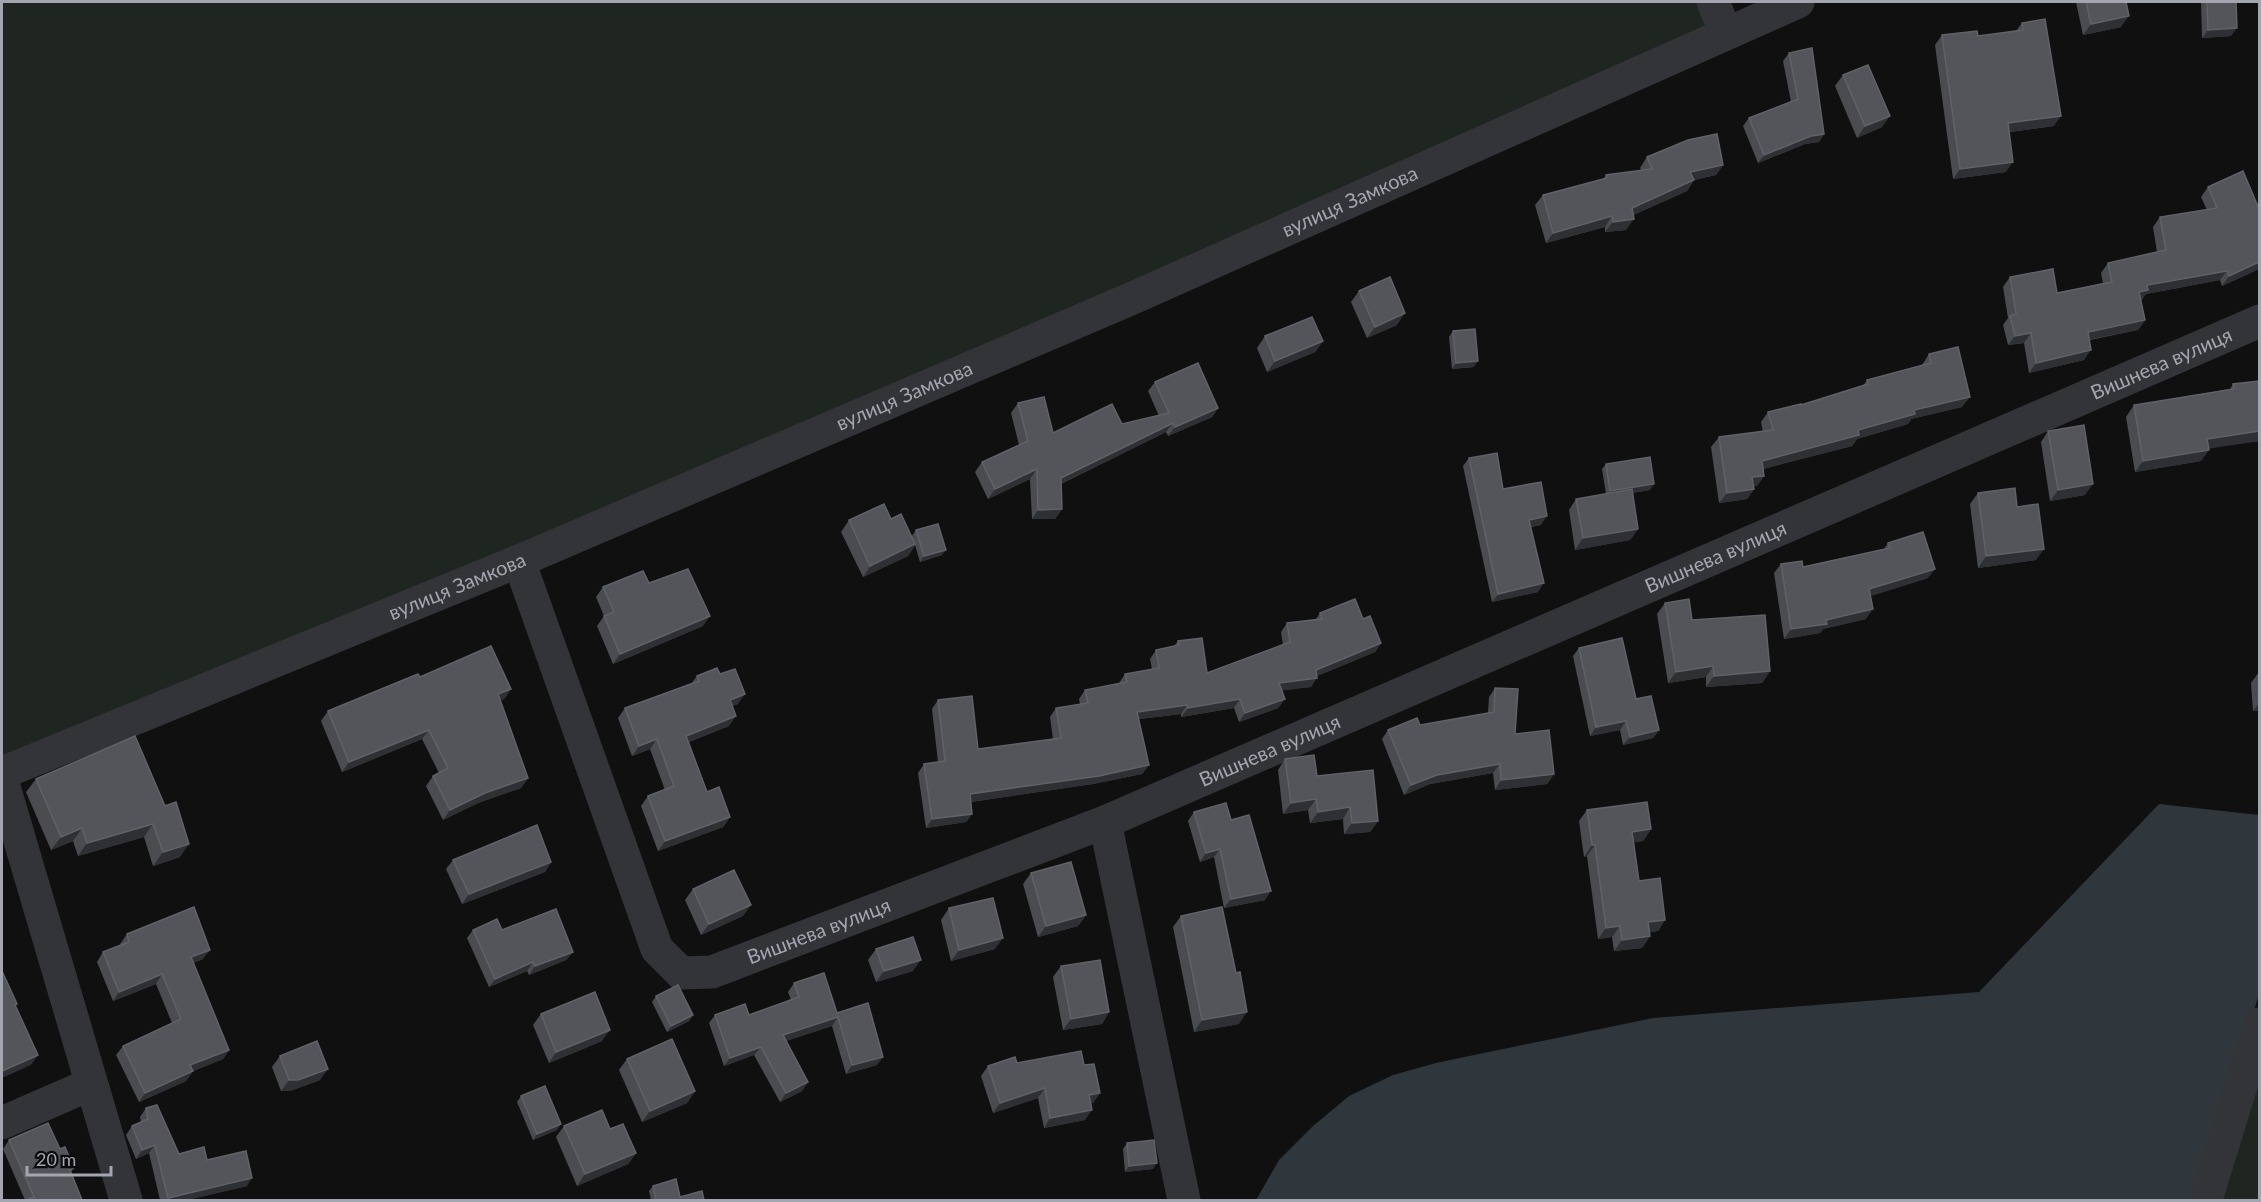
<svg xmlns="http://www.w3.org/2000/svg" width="2261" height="1202" font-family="Lato,sans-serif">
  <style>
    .green { fill: #1f2520 }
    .water { fill: #2f363c }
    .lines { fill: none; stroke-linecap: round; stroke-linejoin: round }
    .minor { stroke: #333438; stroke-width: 33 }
    .tertiary { stroke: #333438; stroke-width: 33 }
    .wall { fill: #4b4c50 }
    .shaded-wall { fill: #2f3033 }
    .building { fill: #54555b; stroke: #606268; stroke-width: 1.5 }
    .labels { text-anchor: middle; stroke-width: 4.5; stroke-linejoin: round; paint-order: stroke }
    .street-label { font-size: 20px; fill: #a3a6b0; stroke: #0b0b0c }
  </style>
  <rect width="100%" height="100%" fill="#101011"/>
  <g class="green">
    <path d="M2 2H1712L1726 33 2 773Z"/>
    <path d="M2259 1082V1200H2223Z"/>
  </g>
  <path class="water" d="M2159 804 2259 815V994L2197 1200H1256L1279 1160 1313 1126 1349 1096 1393 1075 1436 1063 1653 1018 1979 992Z"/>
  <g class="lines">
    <g class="minor">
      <path d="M1713 2 1726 33"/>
      <path id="s1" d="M519 561 657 949 681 973 712 972 1105 822 2260 321"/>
      <path d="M2 780 126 1200"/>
      <path d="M1105 822 1184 1200"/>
      <path d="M2 1123 91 1084"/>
      <path d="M2206 1200 2260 1024"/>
    </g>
    <path class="tertiary" id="s2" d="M2 773 519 561 1135 297 1798 2"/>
  </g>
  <g class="wall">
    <path d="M2076 2H2126L2121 27 2083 35Z"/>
    <path d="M2201 2H2236L2231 36 2202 38Z"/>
    <path d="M2022 23 2054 126 2010 132 2006 172 1953 179 1935 45 1942 35 1978 36 2016 31Z"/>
    <path d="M1789 53 1824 134 1819 142 1805 144 1758 163 1743 126 1749 118 1791 102 1783 61Z"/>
    <path d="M1843 75 1882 127 1857 138 1835 86Z"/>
    <path d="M1647 157 1723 165 1716 175 1694 180 1687 191 1633 215 1626 230 1605 232V227L1546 243 1535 205 1543 195 1603 179 1606 175 1641 170 1640 168Z"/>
    <path d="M2208 187 2259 209V269L2222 286 2220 280 2146 294 2141 300 2145 320 2138 330 2090 340 2084 360 2029 373 2024 343 2008 345 2003 325 2008 318 2003 287 2010 277 2057 293 2103 283 2101 273 2108 263 2157 252 2153 227 2160 217 2207 210 2201 197Z"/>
    <path d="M1359 291 1397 325 1367 338 1351 302Z"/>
    <path d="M1453 331 1474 367 1452 369 1449 337Z"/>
    <path d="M1265 336 1323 341 1315 352 1267 372 1257 348Z"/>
    <path d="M1929 354 1962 407 1911 419 1908 424 1857 439 1852 446 1763 469 1764 476 1757 486H1754V489L1747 499 1719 503 1711 447 1719 437 1763 432 1761 422 1768 412 1801 405 1863 386 1867 380 1922 365Z"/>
    <path d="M1155 382 1218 408 1212 417 1168 436 1166 432 1061 484 1062 509 1055 519H1032L1030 479 988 499 975 472 982 462 1019 445 1011 413 1018 403 1053 433 1122 424 1159 416 1148 391Z"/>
    <path d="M2233 384 2259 441 2209 448 2201 461 2135 472 2126 417 2134 405 2230 389Z"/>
    <path d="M2048 431 2085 495 2050 501 2041 442Z"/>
    <path d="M1469 458 1541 525 1531 527 1538 592 1492 602 1463 466Z"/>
    <path d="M1606 464 1650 490 1632 493 1638 529 1630 540 1575 550 1569 510 1576 499 1606 494 1602 469Z"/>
    <path d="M1978 493 2017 507 2036 560 1978 568 1970 504Z"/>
    <path d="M891 519 914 542 912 536 916 530 942 555 920 562 915 545 908 556 863 577 841 532 849 520Z"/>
    <path d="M1888 543 1928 578 1870 596 1866 619 1823 629 1820 633 1784 639 1774 573 1781 564 1803 567 1884 549Z"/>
    <path d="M649 583 703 626 613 664 597 626 604 616 596 597 603 587Z"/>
    <path d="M1665 603 1770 671 1762 683 1706 687V677L1668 683 1657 614Z"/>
    <path d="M1320 613 1363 619 1381 643 1375 652 1317 676 1311 687 1281 690 1285 699 1278 708 1239 722 1234 708 1181 717V714L1139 719 1149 765 1142 774 1093 784 971 802 972 814 966 822 926 828 918 773 924 764 938 762 932 709 938 700 978 749 1053 739 1050 717 1056 708 1080 704 1079 699 1085 690 1119 683 1125 674 1152 669 1150 659 1156 650 1174 646 1178 641 1207 673 1283 645 1281 632 1287 623 1316 619Z"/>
    <path d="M1579 648 1636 699 1659 730 1653 738 1623 745 1620 730 1590 736 1573 656Z"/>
    <path d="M2259 672V711H2253L2251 683Z"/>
    <path d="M720 674 738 704 732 706 729 726 689 742 707 792 730 817 723 827 658 851 641 806 648 796 665 790 650 749 632 756 618 718 625 708 691 684 697 676Z"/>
    <path d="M420 677 511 689 504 699 500 700 528 778 521 788 478 803 443 820 426 786 433 776 439 773 422 739 342 772 321 721 328 711Z"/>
    <path d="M1495 688 1515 734 1554 774 1547 784 1495 790 1493 773 1430 784 1404 795 1382 739 1388 730 1420 725 1488 713 1489 697Z"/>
    <path d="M135 736 180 857 153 866 144 837 78 856 73 841 51 850 26 792 36 779Z"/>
    <path d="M1285 759 1317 776 1378 821 1370 832 1344 834 1343 819 1310 823 1308 810 1283 814 1278 770Z"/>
    <path d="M1587 810 1651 829 1643 841 1634 842 1639 881 1665 920 1658 931 1649 932 1650 936 1642 948 1614 951 1612 937 1598 939 1587 856 1584 857 1579 821Z"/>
    <path d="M1194 812 1265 900 1224 908 1214 857 1200 862 1188 821Z"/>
    <path d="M453 860 551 862 545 872 462 904 446 869Z"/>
    <path d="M1031 873 1086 915 1078 926 1038 937 1023 884Z"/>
    <path d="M693 889 743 916 701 935 685 900Z"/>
    <path d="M949 908 995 949 951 961 941 920Z"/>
    <path d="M1181 916 1239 1024 1194 1032 1173 927Z"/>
    <path d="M473 930H502L573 952 566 960 529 975 527 971 489 987 467 938Z"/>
    <path d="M127 934 203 959 193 963 229 1050 223 1059 193 1071 186 1081 139 1102 116 1055 123 1046 172 1023 156 984 113 1001 97 962 103 952 121 945 120 944Z"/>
    <path d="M876 949 913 971 876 982 868 960Z"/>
    <path d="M1061 966 1109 1012 1102 1024 1063 1030 1053 977Z"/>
    <path d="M794 983 837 1013 877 1065 846 1074 832 1026 786 1041 808 1082 802 1091 780 1102 754 1055 724 1066 709 1023 715 1015H749L791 1000 788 992Z"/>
    <path d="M656 996 693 1015 689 1021 667 1032 652 1002Z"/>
    <path d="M541 1014 602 1041 549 1063 533 1025Z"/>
    <path d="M280 1056 320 1080 290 1091H281L272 1067Z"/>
    <path d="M627 1059 695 1091 687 1103 642 1122 619 1070Z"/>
    <path d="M1017 1063 1084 1065 1100 1093 1093 1103H1090L1085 1120 1044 1128 1038 1098 993 1113 981 1076 988 1066Z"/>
    <path d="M521 1096 557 1130 533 1140 517 1102Z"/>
    <path d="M146 1108 179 1154 207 1160 247 1186 187 1200H160L149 1153 136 1159 126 1135 132 1126 141 1122 140 1117Z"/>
    <path d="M564 1126 610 1129 636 1153 628 1164 577 1186 556 1137Z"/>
    <path d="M9 1140 60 1149 74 1168 71 1172 82 1200H25L3 1149Z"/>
    <path d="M1127 1143 1153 1169 1125 1172 1123 1149Z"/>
    <path d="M653 1186 680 1197 704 1200H651L649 1191Z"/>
  </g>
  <g class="shaded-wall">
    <path d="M2129 16 2121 27 2083 35 2091 24Z"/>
    <path d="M2237 28 2231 36 2202 38 2208 30Z"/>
    <path d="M1890 116 1882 127 1857 138 1865 126Z"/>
    <path d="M2061 116 2054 126 2001 133 2008 123Z"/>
    <path d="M1824 134 1819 142 1805 144 1758 163 1764 155 1811 136Z"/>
    <path d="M2013 162 2006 172 1953 179 1960 169Z"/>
    <path d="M1723 165 1716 175 1683 182 1690 172Z"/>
    <path d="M1694 180 1687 191 1625 219 1632 208Z"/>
    <path d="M1612 216 1605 227 1546 243 1553 233Z"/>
    <path d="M1634 219 1626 230 1605 232 1613 222Z"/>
    <path d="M2259 262V269L2222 286 2229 276Z"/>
    <path d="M2227 271 2220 280 2146 294 2142 300 2132 302 2139 292 2147 285Z"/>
    <path d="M1405 313 1397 325 1367 338 1375 327Z"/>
    <path d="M2145 320 2138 330 2081 341 2088 332Z"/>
    <path d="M2031 333 2024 343 2008 345 2015 336Z"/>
    <path d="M1323 341 1315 352 1267 372 1275 361Z"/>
    <path d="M2091 350 2084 360 2029 373 2036 363Z"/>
    <path d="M1478 361 1474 367 1452 369 1456 363Z"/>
    <path d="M1970 397 1962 407 1911 419 1908 424 1857 439 1852 446 1755 471 1762 461 1914 410Z"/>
    <path d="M1218 408 1212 417 1168 436 1175 427Z"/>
    <path d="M1173 423 1166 432 1054 487 1061 478Z"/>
    <path d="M2259 431V441L2200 450 2207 439Z"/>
    <path d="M2209 450 2201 461 2135 472 2143 461Z"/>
    <path d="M1037 469 1030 479 988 499 995 489Z"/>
    <path d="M1764 476 1757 486 1745 487 1752 477Z"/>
    <path d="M1654 484 1650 490 1606 497 1610 491Z"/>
    <path d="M2093 484 2085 495 2050 501 2058 490Z"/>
    <path d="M1754 489 1747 499 1719 503 1727 493Z"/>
    <path d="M1062 509 1055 519H1032L1038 510Z"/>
    <path d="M1547 516 1541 525 1523 528 1529 520Z"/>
    <path d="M1638 529 1630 540 1575 550 1583 538Z"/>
    <path d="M915 544 908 556 863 577 870 566Z"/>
    <path d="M2044 549 2036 560 1978 568 1986 556Z"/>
    <path d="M946 550 942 555 920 562 924 556Z"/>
    <path d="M1935 569 1928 578 1862 599 1869 589Z"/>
    <path d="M1544 583 1538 592 1492 602 1498 594Z"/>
    <path d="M1873 609 1866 619 1823 629 1820 633 1784 639 1791 629Z"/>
    <path d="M710 616 703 626 613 664 620 654Z"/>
    <path d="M1381 643 1375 652 1310 679 1316 670Z"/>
    <path d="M1713 666 1706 677 1668 683 1676 672Z"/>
    <path d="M1770 671 1762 683 1706 687 1714 676Z"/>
    <path d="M1317 678 1311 687 1272 692 1279 683Z"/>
    <path d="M511 689 504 699 491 704 498 694Z"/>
    <path d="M745 694 738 704 723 710 730 700Z"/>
    <path d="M1240 699 1234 708 1181 717 1188 708Z"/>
    <path d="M1285 699 1278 708 1239 722 1245 713Z"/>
    <path d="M2259 703V711H2253Z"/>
    <path d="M1187 705 1181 714 1131 720 1137 712Z"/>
    <path d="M736 716 729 726 679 746 686 736Z"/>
    <path d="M1626 721 1620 730 1590 736 1596 727Z"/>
    <path d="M429 730 422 739 342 772 349 762Z"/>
    <path d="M1659 730 1653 738 1623 745 1630 737Z"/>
    <path d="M657 739 650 749 632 756 639 746Z"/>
    <path d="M1500 764 1493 773 1430 784 1404 795 1411 785 1437 775Z"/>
    <path d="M1149 765 1142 774 1093 784 963 803 970 794Z"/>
    <path d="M1554 774 1547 784 1495 790 1501 780Z"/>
    <path d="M528 778 521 788 478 803 443 820 450 810 485 793Z"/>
    <path d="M1316 799 1308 810 1283 814 1291 803Z"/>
    <path d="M1350 807 1343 819 1310 823 1318 812Z"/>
    <path d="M972 814 966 822 926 828 932 819Z"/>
    <path d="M730 817 723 827 658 851 665 841Z"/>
    <path d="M1378 821 1370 832 1344 834 1352 823Z"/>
    <path d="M153 824 144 837 78 856 87 843Z"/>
    <path d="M82 828 73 841 51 850 61 837Z"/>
    <path d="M1651 829 1643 841 1625 843 1632 832Z"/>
    <path d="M189 844 180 857 153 866 163 852Z"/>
    <path d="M1592 845H1595L1587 856 1584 857Z"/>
    <path d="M1220 849 1214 857 1200 862 1206 853Z"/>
    <path d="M551 862 545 872 462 904 469 894Z"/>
    <path d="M1271 891 1265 900 1224 908 1231 899Z"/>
    <path d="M751 905 743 916 701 935 709 924Z"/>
    <path d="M1086 915 1078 926 1038 937 1046 926Z"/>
    <path d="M1665 920 1658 931 1640 934 1648 922Z"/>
    <path d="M1620 926 1612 937 1598 939 1606 928Z"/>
    <path d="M1650 936 1642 948 1614 951 1622 940Z"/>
    <path d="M1003 938 995 949 951 961 959 950Z"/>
    <path d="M210 950 203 959 184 966 191 957Z"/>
    <path d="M573 952 566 960 529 975 535 966Z"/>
    <path d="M921 960 913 971 876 982 884 971Z"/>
    <path d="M533 962 527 971 489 987 495 979Z"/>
    <path d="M162 974 156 984 113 1001 119 992Z"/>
    <path d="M1109 1012 1102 1024 1063 1030 1071 1019Z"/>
    <path d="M1247 1012 1239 1024 1194 1032 1202 1020Z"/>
    <path d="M693 1015 689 1021 667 1032 671 1026Z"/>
    <path d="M838 1017 832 1026 777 1044 783 1035Z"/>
    <path d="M610 1030 602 1041 549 1063 556 1052Z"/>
    <path d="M761 1047 754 1055 724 1066 730 1058Z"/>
    <path d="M229 1050 223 1059 184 1075 190 1065Z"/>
    <path d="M38 1055 31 1065 2 1078V1071Z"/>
    <path d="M883 1057 877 1065 846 1074 852 1065Z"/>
    <path d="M328 1069 320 1080 290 1091H281L289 1080Z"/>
    <path d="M193 1071 186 1081 139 1102 145 1093Z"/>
    <path d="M808 1082 802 1091 780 1102 786 1093Z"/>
    <path d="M1045 1088 1038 1098 993 1113 1000 1103Z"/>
    <path d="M695 1091 687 1103 642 1122 650 1111Z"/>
    <path d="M1100 1093 1093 1103 1082 1105 1089 1095Z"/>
    <path d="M1092 1110 1085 1120 1044 1128 1050 1118Z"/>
    <path d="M561 1124 557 1130 533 1140 537 1134Z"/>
    <path d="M155 1145 149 1153 136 1159 142 1150Z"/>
    <path d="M636 1153 628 1164 577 1186 585 1174Z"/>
    <path d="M1157 1163 1153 1169 1125 1172 1129 1166Z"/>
    <path d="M252 1178 247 1186 187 1200H166L168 1198Z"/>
  </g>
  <g class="building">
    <path d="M2086 2H2126L2129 16 2091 24Z"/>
    <path d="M2207 2H2236L2237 28 2208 30Z"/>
    <path d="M2045 19 2061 116 2008 123 2013 162 1960 169 1942 35 1977 31 1978 36 2023 30 2022 23Z"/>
    <path d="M1812 48 1824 134 1811 136 1764 155 1749 118 1798 99 1789 53Z"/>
    <path d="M1868 65 1890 116 1865 126 1843 75Z"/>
    <path d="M1717 134 1723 165 1690 172 1694 180 1632 208 1634 219 1613 222 1612 216 1553 233 1543 195 1607 178 1606 175 1652 169 1647 157 1688 140Z"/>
    <path d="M2243 171 2259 209V262L2229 276 2227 271 2147 285 2148 290 2139 292 2145 320 2088 332 2091 350 2036 363 2031 333 2015 336 2010 316 2016 314 2010 277 2053 269 2057 293 2112 282 2108 263 2166 250 2160 217 2217 208 2208 187Z"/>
    <path d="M1390 277 1405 313 1375 327 1359 291Z"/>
    <path d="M1312 317 1323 341 1275 361 1265 336Z"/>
    <path d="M1475 329 1478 361 1456 363 1453 331Z"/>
    <path d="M1958 347 1970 397 1914 410 1915 414 1858 430 1859 435 1762 461 1764 476 1752 477 1754 489 1727 493 1719 437 1773 430 1768 412 1801 404V405L1868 384 1867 380 1931 363 1929 354Z"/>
    <path d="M1198 363 1218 408 1175 427 1173 423 1061 478 1062 509 1038 510 1037 469 995 489 982 462 1028 441 1018 403 1044 397 1053 433 1112 404 1122 424 1169 413 1155 382Z"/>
    <path d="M2259 381V431L2207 439 2209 450 2143 461 2134 405 2234 389 2233 384Z"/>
    <path d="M2084 425 2093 484 2058 490 2048 431Z"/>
    <path d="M1497 453 1503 489 1541 482 1547 516 1529 520 1544 583 1498 594 1469 458Z"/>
    <path d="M1650 457 1654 484 1610 491 1606 464Z"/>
    <path d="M2015 488 2017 507 2038 504 2044 549 1986 556 1978 493Z"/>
    <path d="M1632 489 1638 529 1583 538 1576 499Z"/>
    <path d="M884 504 891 519 901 514 915 544 870 566 849 520Z"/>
    <path d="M938 524 946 550 924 556 916 530Z"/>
    <path d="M1923 532 1935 569 1869 589 1873 609 1826 620 1827 624 1791 629 1781 564 1802 561 1803 567 1890 548 1888 543Z"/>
    <path d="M688 569 710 616 620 654 604 616 614 612 603 587 643 571 649 583Z"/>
    <path d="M1355 599 1363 619 1370 616 1381 643 1316 670 1317 678 1279 683 1285 699 1245 713 1240 699 1188 708 1187 705 1137 712 1149 765 1099 776 970 794 972 814 932 819 924 764 945 761 938 700 972 696 978 749 1061 738 1056 708 1088 703 1085 690 1127 682 1125 674 1159 668 1156 650 1179 645 1178 641 1202 638 1207 673 1290 642 1287 623 1322 619 1320 613Z"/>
    <path d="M1689 599 1692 620 1765 615 1770 671 1714 676 1713 666 1676 672 1665 603Z"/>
    <path d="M1622 638 1636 699 1651 696 1659 730 1630 737 1626 721 1596 727 1579 648Z"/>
    <path d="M491 646 511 689 498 694 528 778 485 793 450 810 433 776 448 768 429 730 349 762 328 711 418 674 420 677Z"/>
    <path d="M717 668 720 674 735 669 745 694 730 700 736 716 686 736 707 792 719 787 730 817 665 841 648 796 674 786 657 739 639 746 625 708 699 681 697 676Z"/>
    <path d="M1495 688 1518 689 1515 734 1549 730 1554 774 1501 780 1500 764 1437 775 1411 785 1388 730 1417 718 1420 725 1494 712Z"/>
    <path d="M135 736 165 806 176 802 189 844 163 852 153 824 87 843 82 828 61 837 36 779Z"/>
    <path d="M1314 755 1317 776 1373 770 1378 821 1352 823 1350 807 1318 812 1316 799 1291 803 1285 759Z"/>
    <path d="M1647 802 1651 829 1632 832 1639 881 1660 878 1665 920 1648 922 1650 936 1622 940 1620 926 1606 928 1595 845H1592L1587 810Z"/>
    <path d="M1226 803 1231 820 1249 815 1271 891 1231 899 1220 849 1206 853 1194 812Z"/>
    <path d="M537 825 551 862 469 894 453 860Z"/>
    <path d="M1071 862 1086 915 1046 926 1031 873Z"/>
    <path d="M734 870 751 905 709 924 693 889Z"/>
    <path d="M993 898 1003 938 959 950 949 908Z"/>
    <path d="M194 907 210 950 191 957 229 1050 190 1065 193 1071 145 1093 123 1046 181 1019 162 974 119 992 103 952 129 942 127 934Z"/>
    <path d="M1222 907 1236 973 1240 972 1247 1012 1202 1020 1181 916Z"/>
    <path d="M556 909 573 952 535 966 533 962 495 979 473 930 497 919 502 930Z"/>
    <path d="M913 937 921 960 884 971 876 949Z"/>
    <path d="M1100 960 1109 1012 1071 1019 1061 966Z"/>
    <path d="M2 971 17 1004 15 1005 38 1055 2 1071Z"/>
    <path d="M824 973 837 1013 868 1003 883 1057 852 1065 838 1017 783 1035 808 1082 786 1093 761 1047 730 1058 715 1015 745 1004 749 1015 799 997 794 983Z"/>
    <path d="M678 985 693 1015 671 1026 656 996Z"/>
    <path d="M595 992 610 1030 556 1052 541 1014Z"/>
    <path d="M672 1039 695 1091 650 1111 627 1059Z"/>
    <path d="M317 1041 328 1069 298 1080H289L280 1056Z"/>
    <path d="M1081 1051 1084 1065 1094 1064 1100 1093 1089 1095 1092 1110 1050 1118 1045 1088 1000 1103 988 1066 1015 1057 1017 1063Z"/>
    <path d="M545 1086 561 1124 537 1134 521 1096Z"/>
    <path d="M157 1105 179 1154 204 1147 207 1160 246 1151 252 1178 168 1198 155 1145 142 1150 132 1126 148 1119 146 1108Z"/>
    <path d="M602 1110 610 1129 623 1124 636 1153 585 1174 564 1126Z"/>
    <path d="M48 1123 60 1149 65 1147 74 1168 70 1170 82 1200H27L34 1197 9 1140Z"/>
    <path d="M1154 1140 1157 1163 1129 1166 1127 1143Z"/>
    <path d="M676 1179 680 1197 702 1191 704 1200H656L653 1186Z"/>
  </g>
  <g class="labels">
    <g class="street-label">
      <text dy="7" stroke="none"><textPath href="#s2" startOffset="1464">вулиця Замкова</textPath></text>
      <text dy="7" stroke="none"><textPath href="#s1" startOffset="2049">Вишнева вулиця</textPath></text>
      <text dy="7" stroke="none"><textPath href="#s2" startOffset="978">вулиця Замкова</textPath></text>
      <text dy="7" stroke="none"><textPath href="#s1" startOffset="1563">Вишнева вулиця</textPath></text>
      <text dy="7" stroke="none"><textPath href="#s2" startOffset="492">вулиця Замкова</textPath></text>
      <text dy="7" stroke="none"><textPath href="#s1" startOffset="1077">Вишнева вулиця</textPath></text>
      <text dy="7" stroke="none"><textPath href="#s1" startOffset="591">Вишнева вулиця</textPath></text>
    </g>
  </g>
  <rect width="2261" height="1202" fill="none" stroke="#a3a6b0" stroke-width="6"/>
  <path d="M27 1166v9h84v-9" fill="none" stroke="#a3a6b0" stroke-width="3"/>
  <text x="36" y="1166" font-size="18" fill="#a3a6b0" stroke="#0b0b0c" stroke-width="4.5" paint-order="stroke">20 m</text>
</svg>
